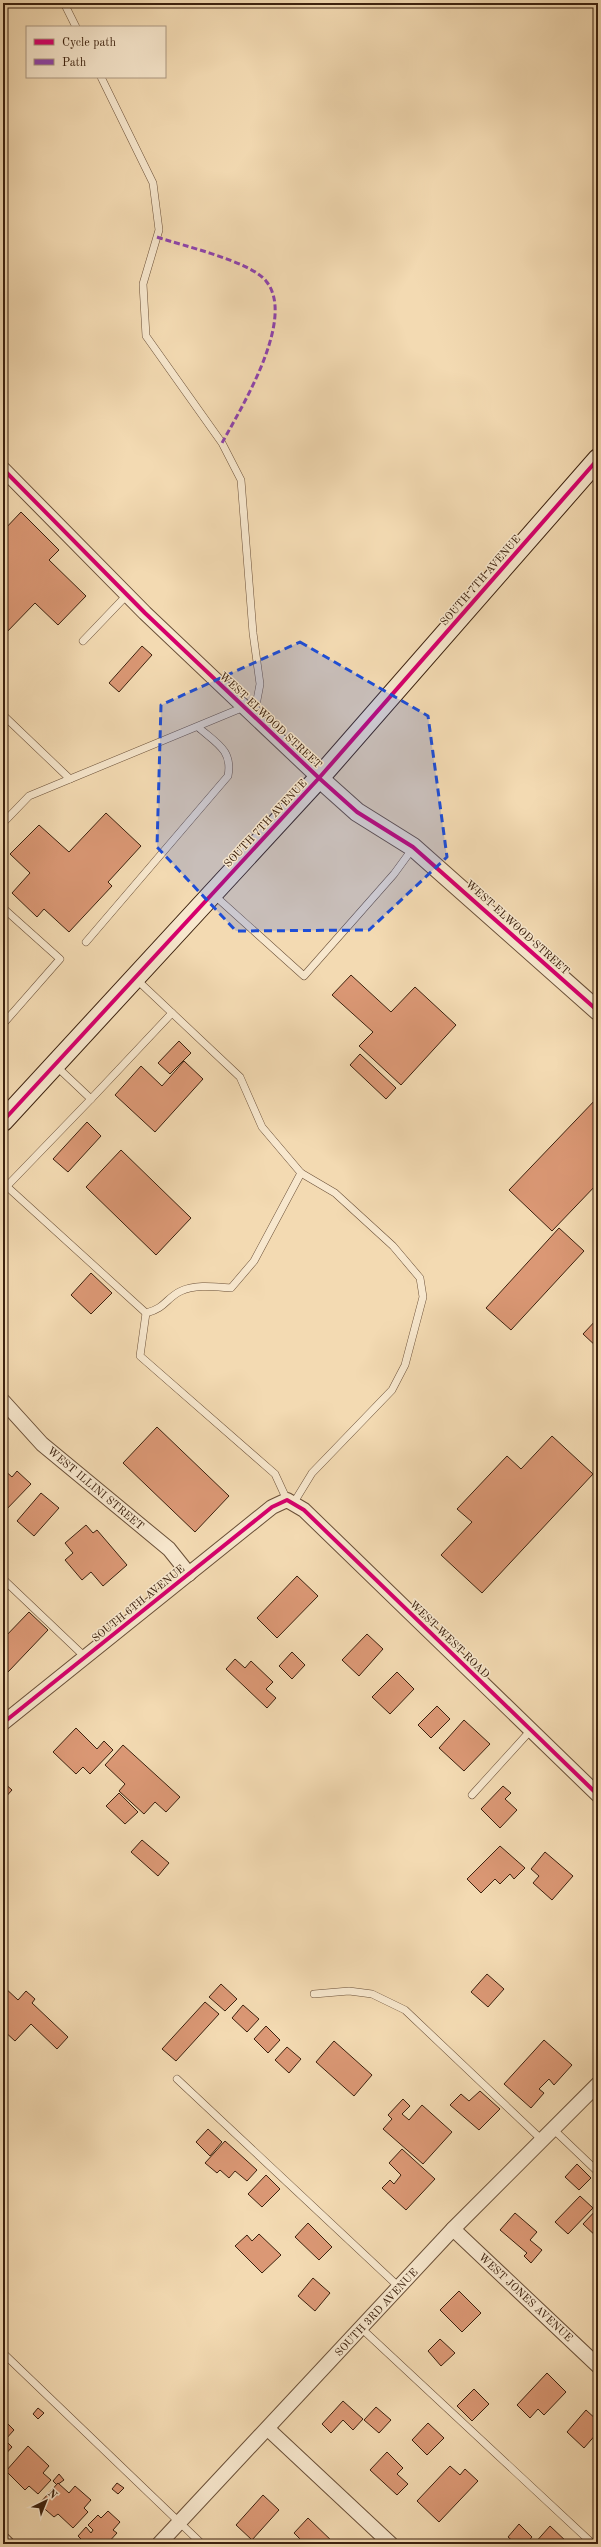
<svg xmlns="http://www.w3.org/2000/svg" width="601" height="2547" font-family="'Old Standard TT',serif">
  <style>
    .building { fill: #db9875; stroke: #3c210e }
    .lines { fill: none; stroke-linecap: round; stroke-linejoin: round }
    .service-casing { stroke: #6a4f37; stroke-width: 8 }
    .minor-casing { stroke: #6a4f37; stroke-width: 16 }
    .tertiary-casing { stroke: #6a4f37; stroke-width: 20 }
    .secondary-casing { stroke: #3c210e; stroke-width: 22 }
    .service { stroke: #f7e7cd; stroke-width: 7 }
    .minor { stroke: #f7e7cd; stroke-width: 14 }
    .tertiary { stroke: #f7e7cd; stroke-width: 18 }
    .secondary { stroke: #f7e7cd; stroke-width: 20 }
    .quiet { stroke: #8e44ad; stroke-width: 3; stroke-dasharray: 6 3; stroke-linecap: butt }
    .cycleway-casing { stroke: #f7e7cd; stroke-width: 6 }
    .cycleway { stroke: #d6006c; stroke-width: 4 }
    .marked { fill: #1d4ed8; fill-opacity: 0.2; stroke: #1d4ed8; stroke-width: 3; stroke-dasharray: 8 5; stroke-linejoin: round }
    .labels { text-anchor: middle; stroke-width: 3; stroke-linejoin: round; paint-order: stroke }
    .street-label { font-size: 11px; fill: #3c210e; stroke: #f7e7cd }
  </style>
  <rect width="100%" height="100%" fill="#f3dab2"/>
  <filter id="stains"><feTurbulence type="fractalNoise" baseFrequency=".005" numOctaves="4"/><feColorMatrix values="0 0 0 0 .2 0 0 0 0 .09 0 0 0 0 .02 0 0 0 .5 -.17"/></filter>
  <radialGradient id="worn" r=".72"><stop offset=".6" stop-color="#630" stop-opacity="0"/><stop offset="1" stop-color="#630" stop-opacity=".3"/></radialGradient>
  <g class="building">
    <path d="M21 512 59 550 49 560 86 596 58 625 35 603 3 636V531Z"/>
    <path d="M142 646 152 655 119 692 109 683Z"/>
    <path d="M106 813 141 846 108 882 112 886 69 932 44 909 37 917 12 893 30 873 10 854 39 825 69 852Z"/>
    <path d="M351 975 391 1012 415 987 456 1025 401 1085 359 1046 373 1032 332 995Z"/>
    <path d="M179 1041 191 1053 170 1074 158 1063Z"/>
    <path d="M360 1054 396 1088 386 1099 350 1065Z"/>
    <path d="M184 1061 203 1079 155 1132 115 1095 141 1066 162 1086Z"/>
    <path d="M598 1097V1183L552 1231 509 1190Z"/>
    <path d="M87 1122 101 1136 68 1172 53 1159Z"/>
    <path d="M121 1150 191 1218 156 1255 86 1187Z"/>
    <path d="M559 1228 584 1251 511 1330 486 1308Z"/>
    <path d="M91 1273 112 1293 91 1314 71 1295Z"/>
    <path d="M598 1318V1348L583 1334Z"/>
    <path d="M157 1427 229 1496 195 1532 123 1463Z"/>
    <path d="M552 1436 593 1474 482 1593 441 1555 472 1522 457 1509 507 1456 521 1469Z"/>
    <path d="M3 1469 12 1477 17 1471 31 1484 3 1513Z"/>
    <path d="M41 1493 59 1508 34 1536 17 1521Z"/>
    <path d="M86 1525 93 1533 97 1530 127 1565 103 1586 91 1572 82 1580 65 1560 73 1553 65 1543Z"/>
    <path d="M297 1576 318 1596 277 1638 257 1618Z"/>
    <path d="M29 1612 48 1630 8 1672 3 1667V1639Z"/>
    <path d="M367 1634 383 1649 359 1676 342 1660Z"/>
    <path d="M292 1652 305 1665 292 1679 279 1666Z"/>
    <path d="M235 1659 245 1668 251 1661 273 1682 266 1689 276 1698 267 1708 226 1669Z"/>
    <path d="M397 1672 414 1689 390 1714 372 1697Z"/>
    <path d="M437 1706 450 1719 431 1738 418 1725Z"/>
    <path d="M464 1720 490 1744 464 1771 439 1748Z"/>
    <path d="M76 1728 97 1749 104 1741 113 1750 90 1774 83 1767 76 1774 53 1752Z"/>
    <path d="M123 1745 180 1797 166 1812 155 1802 144 1814 119 1791 125 1784 105 1765Z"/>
    <path d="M3 1782 12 1790 3 1800Z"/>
    <path d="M503 1786 511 1793 505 1799 517 1810 500 1828 481 1809Z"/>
    <path d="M119 1793 138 1812 125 1824 106 1806Z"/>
    <path d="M142 1840 169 1863 158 1876 131 1852Z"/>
    <path d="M500 1846 525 1868 514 1879 510 1874 500 1884 495 1879 481 1893 467 1879Z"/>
    <path d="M545 1852 573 1876 552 1900 533 1883 539 1876 531 1869Z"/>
    <path d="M487 1974 504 1989 488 2007 471 1992Z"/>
    <path d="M221 1984 237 1999 225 2011 209 1997Z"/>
    <path d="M3 1986 18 2000 26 1991 35 1999 32 2003 68 2037 57 2049 31 2024 15 2041 3 2030Z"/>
    <path d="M205 2002 219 2014 176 2061 162 2049Z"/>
    <path d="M243 2005 259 2019 247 2032 232 2018Z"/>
    <path d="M266 2026 280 2040 268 2053 254 2039Z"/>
    <path d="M544 2040 572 2065 554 2085 549 2079 539 2089 544 2093 531 2108 504 2084Z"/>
    <path d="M334 2041 372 2075 354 2096 316 2062Z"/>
    <path d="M287 2047 301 2059 289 2073 275 2060Z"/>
    <path d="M480 2091 500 2109 479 2130 450 2105 461 2094 469 2101Z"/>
    <path d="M403 2099 410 2106 402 2114 409 2120 422 2105 452 2132 423 2164 383 2129 392 2119 388 2115Z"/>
    <path d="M208 2129 222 2142 210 2156 196 2142Z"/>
    <path d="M225 2141 257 2170 247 2181 235 2171 229 2178 220 2170 217 2173 205 2163Z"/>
    <path d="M402 2149 435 2179 406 2210 382 2188 390 2180 394 2184 401 2175 389 2163Z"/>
    <path d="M577 2164 591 2178 579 2190 565 2177Z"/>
    <path d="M266 2175 280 2189 262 2207 248 2194Z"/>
    <path d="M580 2196 593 2208 568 2234 555 2222Z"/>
    <path d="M598 2208V2238L583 2224Z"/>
    <path d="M515 2213 537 2232 530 2240 542 2250 531 2263 524 2256 527 2253 500 2230Z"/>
    <path d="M308 2223 332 2247 319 2260 295 2237Z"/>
    <path d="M259 2234 281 2255 262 2273 235 2246 247 2235 252 2241Z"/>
    <path d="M313 2278 330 2293 315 2311 298 2296Z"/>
    <path d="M459 2291 481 2313 462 2332 440 2310Z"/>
    <path d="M440 2339 455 2353 441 2366 428 2351Z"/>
    <path d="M547 2373 566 2392 544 2415 538 2409 530 2418 517 2405Z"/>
    <path d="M474 2389 489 2404 472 2421 457 2406Z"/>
    <path d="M343 2401 363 2419 353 2430 343 2420 331 2433 322 2424Z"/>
    <path d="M376 2407 391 2420 379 2433 364 2420Z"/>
    <path d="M38 2408 44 2413 38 2419 33 2414Z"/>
    <path d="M586 2410 598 2421V2432L584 2448 567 2432Z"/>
    <path d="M3 2419 14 2430 5 2440 12 2447 3 2457Z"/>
    <path d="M428 2423 444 2438 427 2455 412 2440Z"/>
    <path d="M28 2446 49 2466 43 2473 51 2480 38 2494 29 2486 25 2490 6 2471Z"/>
    <path d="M387 2452 403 2468 397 2474 408 2484 397 2495 370 2470Z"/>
    <path d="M450 2466 460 2475 465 2469 478 2481 439 2522 417 2501Z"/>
    <path d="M59 2474 64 2480 57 2485 53 2481Z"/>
    <path d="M58 2483 69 2493 75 2486 91 2500 84 2508 88 2512 73 2528 58 2514 54 2517 39 2504Z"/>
    <path d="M117 2483 124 2488 118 2494 112 2489Z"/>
    <path d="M263 2495 279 2510 252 2540 236 2525Z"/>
    <path d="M108 2511 120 2522 113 2530 117 2533 107 2544H79L82 2540 78 2536 86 2527 91 2533 93 2530 88 2525 98 2515 101 2518Z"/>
    <path d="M308 2518 335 2544H295L300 2539 294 2533Z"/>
    <path d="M519 2524 532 2537 526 2544H516L508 2537Z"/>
    <path d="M550 2526 568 2543 567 2544H534Z"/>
  </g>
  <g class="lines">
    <g class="service-casing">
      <g id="service">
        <path d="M64 3 76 27"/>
        <path d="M101 77 153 183 159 230 143 284 146 336 222 443 241 480 253 633 260 684 254 716"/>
        <path d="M83 641 127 595"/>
        <path d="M3 715 70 779 244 707"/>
        <path d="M3 823 29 796 70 779"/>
        <path d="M214 895 304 976 394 874 413 848"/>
        <path d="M3 908 60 959 3 1024"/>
        <path d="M86 942 228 776C233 750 216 743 198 727"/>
        <path d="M55 1065 91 1099 172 1013"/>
        <path d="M3 1183 146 1313C166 1308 166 1298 181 1291 196 1284 216 1287 231 1288L254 1261 301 1173 262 1127 240 1077 135 978"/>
        <path d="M7 1186 91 1099"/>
        <path d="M146 1313 140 1356 275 1474 287 1500"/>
        <path d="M293 1504 312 1473 392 1390 405 1365 423 1297 420 1278 393 1246 335 1193 301 1173"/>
        <path d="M3 1579 85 1657"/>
        <path d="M472 1795 531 1730"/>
        <path d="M314 1994 349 1991 372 1994 405 2010 542 2140"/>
        <path d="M177 2079 399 2287"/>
        <path d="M553 2129 598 2172"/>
        <path d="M361 2328 593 2544"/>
        <path d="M3 2353 202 2544"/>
      </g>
    </g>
    <g class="minor-casing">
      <g id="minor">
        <path d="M3 469 145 613 319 778"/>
        <path d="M3 1401 42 1444 169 1549 189 1574"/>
        <path d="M3 1723 272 1507 287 1500 304 1510 598 1795"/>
        <path d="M453 2229 598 2366"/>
        <path d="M268 2429 391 2544"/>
        <path d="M3 2540 7 2544"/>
        <path d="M159 2544 453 2229 598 2084"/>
      </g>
    </g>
    <g class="tertiary-casing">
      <path id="tertiary" d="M319 778 357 812 413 847 598 1011"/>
    </g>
    <g class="secondary-casing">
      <path id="secondary" d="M3 1121 319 778 598 459"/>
    </g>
    <use href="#service" class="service"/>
    <use href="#minor" class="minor"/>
    <use href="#tertiary" class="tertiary"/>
    <use href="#secondary" class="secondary"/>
    <path class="quiet" d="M157 237C183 246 250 261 266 281 297 318 241 408 222 443"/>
    <g class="cycleway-casing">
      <g id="cycleway">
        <path d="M3 469 145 613 319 778 357 812 413 847 598 1011"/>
        <path d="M3 1121 319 778 598 459"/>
        <path d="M3 1723 272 1507 287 1500 304 1510 598 1795"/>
      </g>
    </g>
    <use href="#cycleway" class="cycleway"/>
  </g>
  <path class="marked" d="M300 642 428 716 447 857 369 930 236 931 157 847 161 705Z"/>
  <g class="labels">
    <g class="street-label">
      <text transform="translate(480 580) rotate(-49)" y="4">SOUTH 7TH AVENUE</text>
      <text transform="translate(271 720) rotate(43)" y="4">WEST ELWOOD STREET</text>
      <text transform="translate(265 823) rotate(-47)" y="4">SOUTH 7TH AVENUE</text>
      <text transform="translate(518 927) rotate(42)" y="4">WEST ELWOOD STREET</text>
      <text transform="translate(96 1488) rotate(40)" y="4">WEST ILLINI STREET</text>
      <text transform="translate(138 1603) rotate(-39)" y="4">SOUTH 6TH AVENUE</text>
      <text transform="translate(450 1639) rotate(44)" y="4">WEST WEST ROAD</text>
      <text transform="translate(526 2297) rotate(43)" y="4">WEST JONES AVENUE</text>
      <text transform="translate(376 2312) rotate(-47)" y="4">SOUTH 3RD AVENUE</text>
    </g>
  </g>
  <rect width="601" height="2547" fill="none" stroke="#f3dab2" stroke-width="16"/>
  <rect x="4" y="4" width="593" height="2539" fill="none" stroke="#3c210e" stroke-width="2"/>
  <rect x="8" y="8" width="585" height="2531" fill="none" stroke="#3c210e"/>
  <rect x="26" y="26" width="140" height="52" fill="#f7e7cd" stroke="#ac9881"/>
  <rect x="34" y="39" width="20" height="6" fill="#d6006c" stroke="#ac9881"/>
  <text x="62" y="46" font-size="12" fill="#3c210e">Cycle path</text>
  <rect x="34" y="59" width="20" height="6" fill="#8e44ad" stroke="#ac9881"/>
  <text x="62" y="66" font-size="12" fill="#3c210e">Path</text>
  <g transform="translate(46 2501) rotate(43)" stroke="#f7e7cd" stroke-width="3" paint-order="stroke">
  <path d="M0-3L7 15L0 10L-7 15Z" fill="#3c210e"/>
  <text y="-6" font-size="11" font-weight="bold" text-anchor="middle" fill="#3c210e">N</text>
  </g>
  <rect width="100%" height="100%" filter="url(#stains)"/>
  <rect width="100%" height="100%" fill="url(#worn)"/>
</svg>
